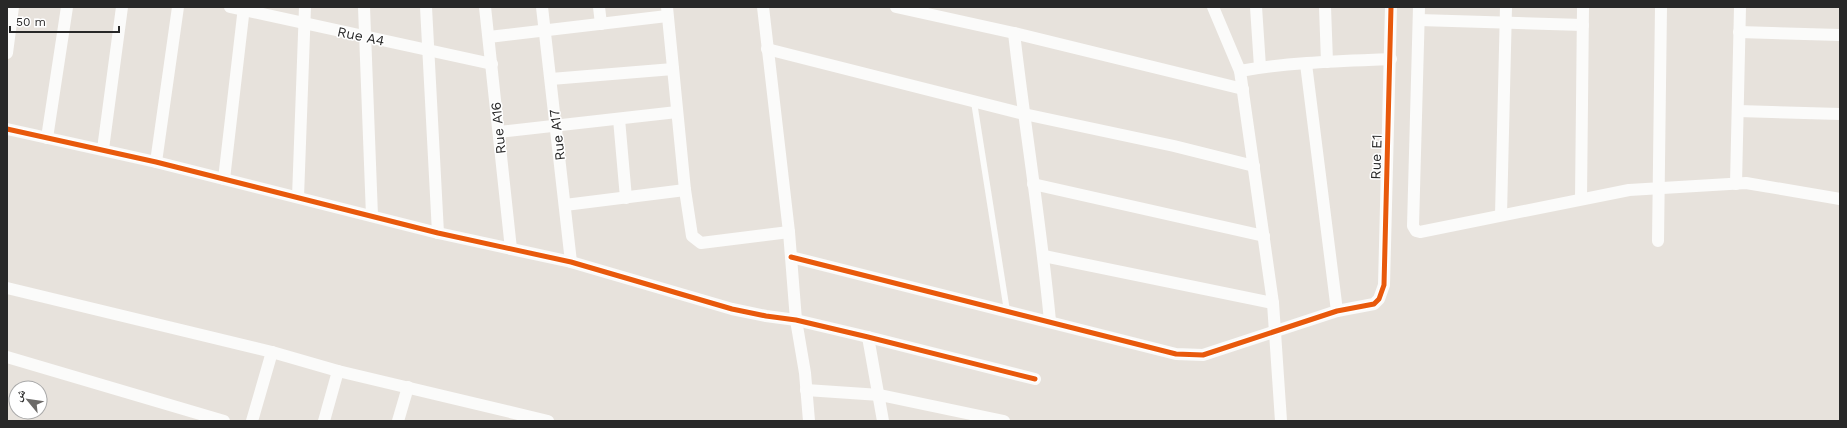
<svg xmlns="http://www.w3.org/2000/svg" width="1847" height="428" font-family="'Work Sans','Noto Naskh Arabic',sans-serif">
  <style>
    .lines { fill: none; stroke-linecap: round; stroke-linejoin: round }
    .service { stroke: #fbfbfa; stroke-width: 6 }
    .minor { stroke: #fbfbfa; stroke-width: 12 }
    .cycleway-casing { stroke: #fff; stroke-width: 8 }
    .cycleway { stroke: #e8590c; stroke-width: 5 }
    .labels { text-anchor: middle; stroke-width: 3; stroke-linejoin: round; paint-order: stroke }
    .street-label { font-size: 14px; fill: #282828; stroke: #fff }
  </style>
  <rect width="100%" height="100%" fill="#e7e2dc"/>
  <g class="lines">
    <path class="service" d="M974 102 1007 311"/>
    <g class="minor">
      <path d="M230 7 492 64"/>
      <path d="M364 7 372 216"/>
      <path d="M426 7 438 233"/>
      <path d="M485 7 511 249"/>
      <path d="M542 7 571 262"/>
      <path d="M599 7 601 24"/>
      <path d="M667 7 685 190 692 236 701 243 789 232"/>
      <path d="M763 7 789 232 796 320 805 373 809 421"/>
      <path d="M896 7 1014 33 1243 89"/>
      <path d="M1213 7 1240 71 1273 303 1281 421"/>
      <path d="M1256 7 1260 67"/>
      <path d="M1325 7 1327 62"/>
      <path d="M1419 7 1413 226 1416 231 1420 232 1629 190 1746 183 1840 199"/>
      <path d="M1419 20 1583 25"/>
      <path d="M1739 32 1840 35"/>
      <path d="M1014 33C1025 129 1041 225 1050 321"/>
      <path d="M489 37 667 16"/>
      <path d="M767 49 1024 114 1174 146 1254 166"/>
      <path d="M7 53 13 7"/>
      <path d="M1306 64 1337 311"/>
      <path d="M1240 71C1290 62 1341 61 1391 59"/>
      <path d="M551 79 673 69"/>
      <path d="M1738 111 1840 114"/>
      <path d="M619 119 626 198"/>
      <path d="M7 129 156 162 438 233 571 262 732 309 766 316 796 320 868 337 1035 379"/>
      <path d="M499 132 677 112"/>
      <path d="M47 138 67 7"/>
      <path d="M103 149 122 7"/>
      <path d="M156 162 178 7"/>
      <path d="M224 179 244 7"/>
      <path d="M1033 184 1264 236"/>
      <path d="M1736 184 1740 7"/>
      <path d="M298 197 305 7"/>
      <path d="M1581 199 1583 7"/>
      <path d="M565 205 685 190"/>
      <path d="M1501 215 1506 7"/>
      <path d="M1658 241 1661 7"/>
      <path d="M1044 256 1273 303"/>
      <path d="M791 257 1176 354 1203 355 1337 311 1374 304 1379 299 1384 285 1391 7"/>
      <path d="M7 288 272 352 338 371 548 421"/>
      <path d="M868 337 883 421"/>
      <path d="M7 357 224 421"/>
      <path d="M806 390 880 395 1004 421"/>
      <path d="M252 421 272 352"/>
      <path d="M324 421 338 371"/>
      <path d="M398 421 408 387"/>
    </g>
    <g class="cycleway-casing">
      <g id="cycleway">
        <path d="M7 129 156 162 438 233 571 262 732 309 766 316 796 320 868 337 1035 379"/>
        <path d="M791 257 1176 354 1203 355 1337 311 1374 304 1379 299 1384 285 1391 7"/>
      </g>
    </g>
    <use href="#cycleway" class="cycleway"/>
  </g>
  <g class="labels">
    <g class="street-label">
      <text transform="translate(361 36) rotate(12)" y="5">Rue A4</text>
      <text transform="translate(498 128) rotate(-96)" y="5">Rue A16</text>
      <text transform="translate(557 135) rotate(-97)" y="5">Rue A17</text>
      <text transform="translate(1376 157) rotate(-88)" y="5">Rue E1</text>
    </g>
  </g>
  <rect width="1847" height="428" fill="none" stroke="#282828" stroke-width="16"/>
  <g transform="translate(28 400) rotate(299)"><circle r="19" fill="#ffffff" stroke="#a9a9a9"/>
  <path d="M0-3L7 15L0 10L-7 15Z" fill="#6b6967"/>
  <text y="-6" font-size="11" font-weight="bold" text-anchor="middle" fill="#282828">ش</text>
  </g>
  <path d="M10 26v6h109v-6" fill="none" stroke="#282828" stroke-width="2"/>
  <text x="16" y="26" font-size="12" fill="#282828" stroke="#ffffff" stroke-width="3" paint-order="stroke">50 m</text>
</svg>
